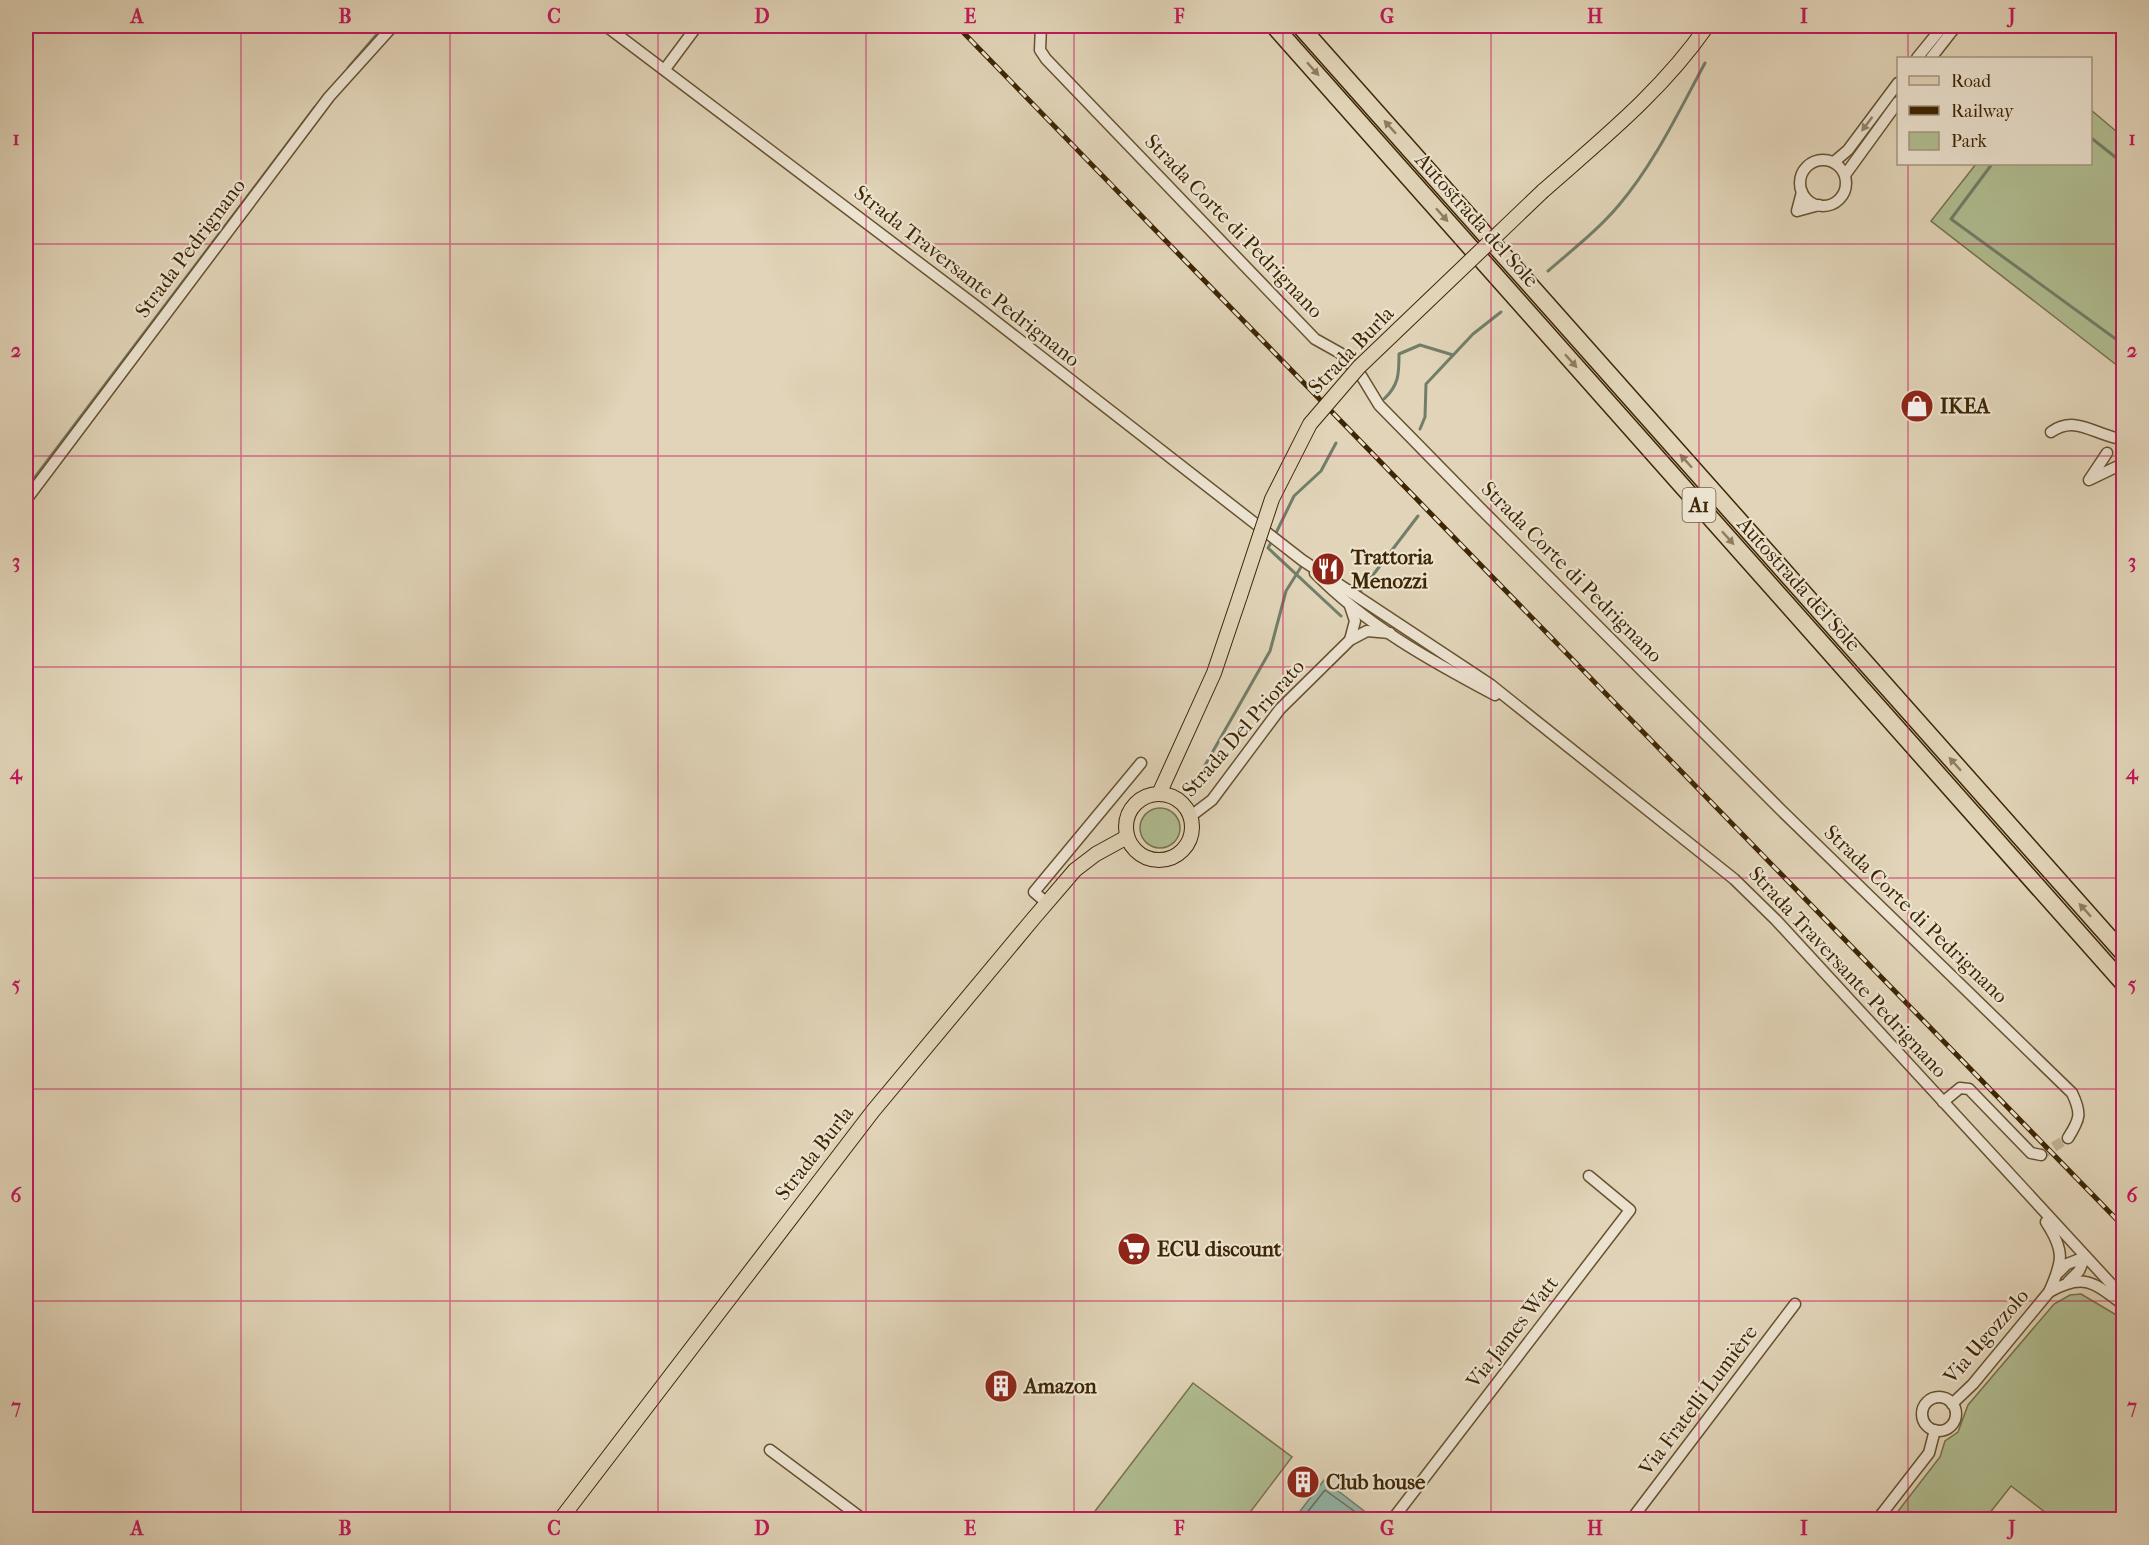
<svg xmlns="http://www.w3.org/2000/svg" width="2149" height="1545" font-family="'IM FELL French Canon',serif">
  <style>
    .green { fill: #b0bd91; stroke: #77724a; stroke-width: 1.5 }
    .water { fill: #94b8ad; stroke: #727e69; stroke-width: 1.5 }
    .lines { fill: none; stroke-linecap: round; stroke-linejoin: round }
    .shore { stroke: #696f58; stroke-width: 1.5 }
    .stream { stroke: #727e69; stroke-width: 3 }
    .minor-tunnel { stroke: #c0b194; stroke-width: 10; stroke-dasharray: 10 5; stroke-linecap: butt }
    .minor-casing { stroke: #675230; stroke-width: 13 }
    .major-casing { stroke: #3e2603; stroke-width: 16 }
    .highway-casing { stroke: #3e2603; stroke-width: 19 }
    .minor { stroke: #ece3d1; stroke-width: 10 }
    .major { stroke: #e1d4b8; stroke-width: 14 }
    .highway { stroke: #e1d4b8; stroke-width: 16 }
    .rail-casing { stroke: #3e2603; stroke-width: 5 }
    .rail { stroke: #ece3d1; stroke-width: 3; stroke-dasharray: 9; stroke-linecap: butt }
    .major-bridge-casing { stroke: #3e2603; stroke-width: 16; stroke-linecap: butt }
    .major-bridge { stroke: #e1d4b8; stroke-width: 14 }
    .oneway { fill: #907d5e }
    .oneway2 { fill: #95846a }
    .grid { fill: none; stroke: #c2185b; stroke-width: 1.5; stroke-opacity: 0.55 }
    .labels { text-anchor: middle; stroke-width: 4.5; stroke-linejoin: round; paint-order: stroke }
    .shield { fill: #ece3d1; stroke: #725f41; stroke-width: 1.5 }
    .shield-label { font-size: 20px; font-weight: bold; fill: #3e2603 }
    .street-label { font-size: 21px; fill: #3e2603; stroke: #ece3d1 }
    .poi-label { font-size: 21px; font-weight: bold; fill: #3e2603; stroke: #ece3d1; text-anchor: start }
    .neatline { fill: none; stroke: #c2185b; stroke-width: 2 }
    .grid-label { font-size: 20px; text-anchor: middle; font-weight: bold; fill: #c2185b }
  </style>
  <rect width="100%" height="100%" fill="#e1d4b8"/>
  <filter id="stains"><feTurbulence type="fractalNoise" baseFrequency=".00333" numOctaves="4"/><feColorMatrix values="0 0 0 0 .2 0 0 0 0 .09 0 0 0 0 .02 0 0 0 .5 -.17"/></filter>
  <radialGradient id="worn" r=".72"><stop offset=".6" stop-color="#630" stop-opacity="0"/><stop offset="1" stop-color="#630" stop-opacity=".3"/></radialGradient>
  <g class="green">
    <path d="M2091 110 2123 137V370L1931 221 1976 164H2090Z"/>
    <circle cx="1160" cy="828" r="20"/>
    <path d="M2081 1294 2123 1319V1519H2054L2011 1486 1985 1519H1892L1940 1457 1945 1441 1958 1432 1968 1405 2054 1304 2070 1295Z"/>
    <path d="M1193 1383 1292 1457 1245 1519H1089Z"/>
  </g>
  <path class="water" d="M1324 1480 1364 1511 1358 1519H1294Z"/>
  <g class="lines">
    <path class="shore" d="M1301 1520 1325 1490 1354 1511 1353 1520"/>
    <g class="stream">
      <path d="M348 68 384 26"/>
      <path d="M2090 137 2124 164"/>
      <path d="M1992 164 1951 219 2124 345"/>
      <path d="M1548 271C1572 250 1598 230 1619 205 1654 164 1679 111 1705 63"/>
      <path d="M1384 399C1399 385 1399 374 1399 354L1420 345 1453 355"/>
      <path d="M1420 429 1425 417 1426 384 1473 334 1501 312"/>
      <path d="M26 489 315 107"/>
      <path d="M1275 535 1294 496 1321 471 1336 443"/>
      <path d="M1272 541 1268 548 1341 616"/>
      <path d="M1360 592 1418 516"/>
      <path d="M1204 767 1270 651 1286 591 1301 567"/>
    </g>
    <path class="minor-tunnel" d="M2041 1155 2068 1138"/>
    <g class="minor-casing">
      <g id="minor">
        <path d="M606 26 976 306 1302 560 1491 685 1734 879 1776 920 2124 1298"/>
        <path d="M1041 26 1040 50 1046 59 1315 339 1340 353 1362 377 1379 405 1480 508 1781 810 2072 1093C2082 1114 2080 1119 2068 1138"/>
        <path d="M1917 58 1943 26"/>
        <path d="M1931 58 1956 26"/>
        <path d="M665 69 697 26"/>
        <circle cx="1823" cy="183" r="23"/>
        <path d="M1834 162 1848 150 1898 83"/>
        <path d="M1845 175 1898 102"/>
        <path d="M1802 192 1797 211 1819 205"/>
        <path d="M2051 432C2074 416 2091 432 2116 438"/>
        <path d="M2107 453 2089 480 2116 467"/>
        <path d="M26 500 329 97 393 26"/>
        <path d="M1315 573C1366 625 1431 661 1495 695"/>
        <path d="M1350 606 1355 621 1350 640"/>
        <path d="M1191 816 1212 800 1280 709 1350 640 1367 631 1390 633"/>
        <path d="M1047 903 1034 892 1141 763"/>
        <path d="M1943 1102 1960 1088 1969 1089 2031 1153 2041 1155"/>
        <path d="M2046 1222C2065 1251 2063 1261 2049 1292 2085 1272 2094 1283 2124 1305"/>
        <path d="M2058 1273 2067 1264 2085 1257 2079 1271 2068 1282"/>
        <circle cx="1939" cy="1414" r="17"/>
        <path d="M1952 1404 1973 1384 2049 1292"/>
        <path d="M770 1450 864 1520"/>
        <path d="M1392 1520 1630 1210 1589 1176"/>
        <path d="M1631 1520 1795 1304"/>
        <path d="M1877 1520 1929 1453 1935 1430"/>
      </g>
    </g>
    <g class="major-casing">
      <g id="major">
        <path d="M1543 191C1602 139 1662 91 1707 26"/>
        <circle cx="1159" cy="827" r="33"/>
        <path d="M1159 794 1214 673 1240 596"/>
        <path d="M560 1520 873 1111 1033 919 1075 870 1096 854 1127 837"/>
      </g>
    </g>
    <g class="highway-casing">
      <g id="highway">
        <path d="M1274 26 2124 984"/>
        <path d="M1300 26 2124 954"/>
      </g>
    </g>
    <use href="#minor" class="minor"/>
    <use href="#major" class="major"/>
    <use href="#highway" class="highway"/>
    <g class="rail-casing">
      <path id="rail" d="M957 26 2124 1227"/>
    </g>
    <use href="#rail" class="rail"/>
    <g class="major-bridge-casing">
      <path id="major-bridge" d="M1240 596 1272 499 1310 424 1359 367 1543 191"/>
    </g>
    <use href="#major-bridge" class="major-bridge"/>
  </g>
  <defs><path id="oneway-solid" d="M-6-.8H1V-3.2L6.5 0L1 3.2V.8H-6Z" transform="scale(1.5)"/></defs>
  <g class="oneway">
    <use href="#oneway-solid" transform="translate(1313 69) rotate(48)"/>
    <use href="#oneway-solid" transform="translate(1390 127) rotate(-132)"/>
    <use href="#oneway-solid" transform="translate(1442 215) rotate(48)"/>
    <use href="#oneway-solid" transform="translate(1571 361) rotate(48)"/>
    <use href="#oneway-solid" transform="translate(1686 461) rotate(-132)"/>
    <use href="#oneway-solid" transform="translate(1728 538) rotate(48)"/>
    <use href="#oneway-solid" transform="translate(1955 764) rotate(-132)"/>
    <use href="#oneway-solid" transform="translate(2085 910) rotate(-132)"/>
  </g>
  <use class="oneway2" href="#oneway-solid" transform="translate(1867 124) rotate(127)"/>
  <path class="grid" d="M241 26V1520M450 26V1520M658 26V1520M866 26V1520M1074 26V1520M1283 26V1520M1491 26V1520M1699 26V1520M1908 26V58M1908 164V1520M26 244H2124M26 456H2124M26 667H2124M26 878H2124M26 1089H2124M26 1301H2124"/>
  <defs>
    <g id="shop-disc" transform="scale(1.725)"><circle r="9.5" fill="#8f2418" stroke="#ece3d1"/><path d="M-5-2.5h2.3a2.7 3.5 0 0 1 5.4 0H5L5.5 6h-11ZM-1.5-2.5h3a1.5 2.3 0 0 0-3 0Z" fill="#fff"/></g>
    <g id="restaurant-disc" transform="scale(1.725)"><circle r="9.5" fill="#8f2418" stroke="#ece3d1"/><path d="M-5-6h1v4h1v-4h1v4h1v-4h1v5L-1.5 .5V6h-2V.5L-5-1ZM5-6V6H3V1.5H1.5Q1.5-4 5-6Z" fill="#fff"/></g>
    <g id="supermarket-disc" transform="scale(1.725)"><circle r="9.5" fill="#8f2418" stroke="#ece3d1"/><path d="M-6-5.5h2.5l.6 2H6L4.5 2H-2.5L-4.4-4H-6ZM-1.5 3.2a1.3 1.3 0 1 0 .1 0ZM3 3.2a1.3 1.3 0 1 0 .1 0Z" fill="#fff"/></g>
    <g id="building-disc" transform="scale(1.725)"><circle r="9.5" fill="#8f2418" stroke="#ece3d1"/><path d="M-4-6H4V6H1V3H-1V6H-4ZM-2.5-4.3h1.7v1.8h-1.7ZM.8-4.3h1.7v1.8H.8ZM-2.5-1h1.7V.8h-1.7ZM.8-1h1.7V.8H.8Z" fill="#fff"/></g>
  </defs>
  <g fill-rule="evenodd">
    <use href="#shop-disc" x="1917" y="406"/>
    <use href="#restaurant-disc" x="1328" y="569"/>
    <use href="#supermarket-disc" x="1134" y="1249"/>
    <use href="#building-disc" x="1001" y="1386"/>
    <use href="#building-disc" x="1303" y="1482"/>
  </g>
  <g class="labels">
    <rect class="shield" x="1682.5" y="488" width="33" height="34" rx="4.5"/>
    <g class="shield-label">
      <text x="1699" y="512">A1</text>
    </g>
    <g class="street-label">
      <text transform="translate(1477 220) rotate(48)" y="7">Autostrada del Sole</text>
      <text transform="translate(1234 226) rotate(46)" y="7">Strada Corte di Pedrignano</text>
      <text transform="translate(190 248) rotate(-53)" y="7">Strada Pedrignano</text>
      <text transform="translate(967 276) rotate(38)" y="7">Strada Traversante Pedrignano</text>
      <text transform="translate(1351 350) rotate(-46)" y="7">Strada Burla</text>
      <text transform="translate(1572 572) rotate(45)" y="7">Strada Corte di Pedrignano</text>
      <text transform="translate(1799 584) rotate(48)" y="7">Autostrada del Sole</text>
      <text transform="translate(1243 728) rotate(-49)" y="7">Strada Del Priorato</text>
      <text transform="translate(1916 914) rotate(44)" y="7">Strada Corte di Pedrignano</text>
      <text transform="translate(1848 972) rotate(47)" y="7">Strada Traversante Pedrignano</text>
      <text transform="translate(814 1153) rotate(-52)" y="7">Strada Burla</text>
      <text transform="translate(1512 1332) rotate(-52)" y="7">Via James Watt</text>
      <text transform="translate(1986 1336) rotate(-49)" y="7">Via Ugozzolo</text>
      <text transform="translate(1698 1400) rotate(-53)" y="7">Via Fratelli Lumière</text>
    </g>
    <g class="poi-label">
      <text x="1940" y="413">IKEA</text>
      <text x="1351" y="564">Trattoria<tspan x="1351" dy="24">Menozzi</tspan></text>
      <text x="1157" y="1256">ECU discount</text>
      <text x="1024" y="1393">Amazon</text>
      <text x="1326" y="1489">Club house</text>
    </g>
  </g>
  <rect width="2149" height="1545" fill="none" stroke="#e1d4b8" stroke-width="66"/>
  <rect x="1897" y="57" width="195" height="108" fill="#ece3d1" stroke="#a6977f" stroke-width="1.5"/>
  <rect x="1909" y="76" width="30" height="9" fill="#e1d4b8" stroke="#a6977f" stroke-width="1.5"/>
  <text x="1951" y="87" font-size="18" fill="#3e2603">Road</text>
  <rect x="1909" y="106" width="30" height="9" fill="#3e2603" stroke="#a6977f" stroke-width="1.5"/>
  <text x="1951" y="117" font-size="18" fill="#3e2603">Railway</text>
  <rect x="1909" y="132" width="30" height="18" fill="#b0bd91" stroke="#a6977f" stroke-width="1.5"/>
  <text x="1951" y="147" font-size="18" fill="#3e2603">Park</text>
  <rect x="33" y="33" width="2083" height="1479" class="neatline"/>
  <g class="grid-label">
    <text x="137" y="23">A</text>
    <text x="345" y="23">B</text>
    <text x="554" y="23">C</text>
    <text x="762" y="23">D</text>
    <text x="970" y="23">E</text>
    <text x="1179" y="23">F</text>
    <text x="1387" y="23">G</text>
    <text x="1595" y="23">H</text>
    <text x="1804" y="23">I</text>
    <text x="2012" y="23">J</text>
    <text x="16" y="145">1</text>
    <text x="2132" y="145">1</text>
    <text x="16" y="357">2</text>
    <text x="2132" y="357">2</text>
    <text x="16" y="568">3</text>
    <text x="2132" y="568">3</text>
    <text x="16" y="779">4</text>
    <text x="2132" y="779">4</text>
    <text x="16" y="991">5</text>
    <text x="2132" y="991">5</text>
    <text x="16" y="1202">6</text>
    <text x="2132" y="1202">6</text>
    <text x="16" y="1413">7</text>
    <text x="2132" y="1413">7</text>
    <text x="137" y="1535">A</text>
    <text x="345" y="1535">B</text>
    <text x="554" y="1535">C</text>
    <text x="762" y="1535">D</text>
    <text x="970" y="1535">E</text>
    <text x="1179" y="1535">F</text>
    <text x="1387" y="1535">G</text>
    <text x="1595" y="1535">H</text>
    <text x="1804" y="1535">I</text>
    <text x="2012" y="1535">J</text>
  </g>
  <rect width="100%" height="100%" filter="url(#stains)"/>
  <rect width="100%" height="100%" fill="url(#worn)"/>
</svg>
